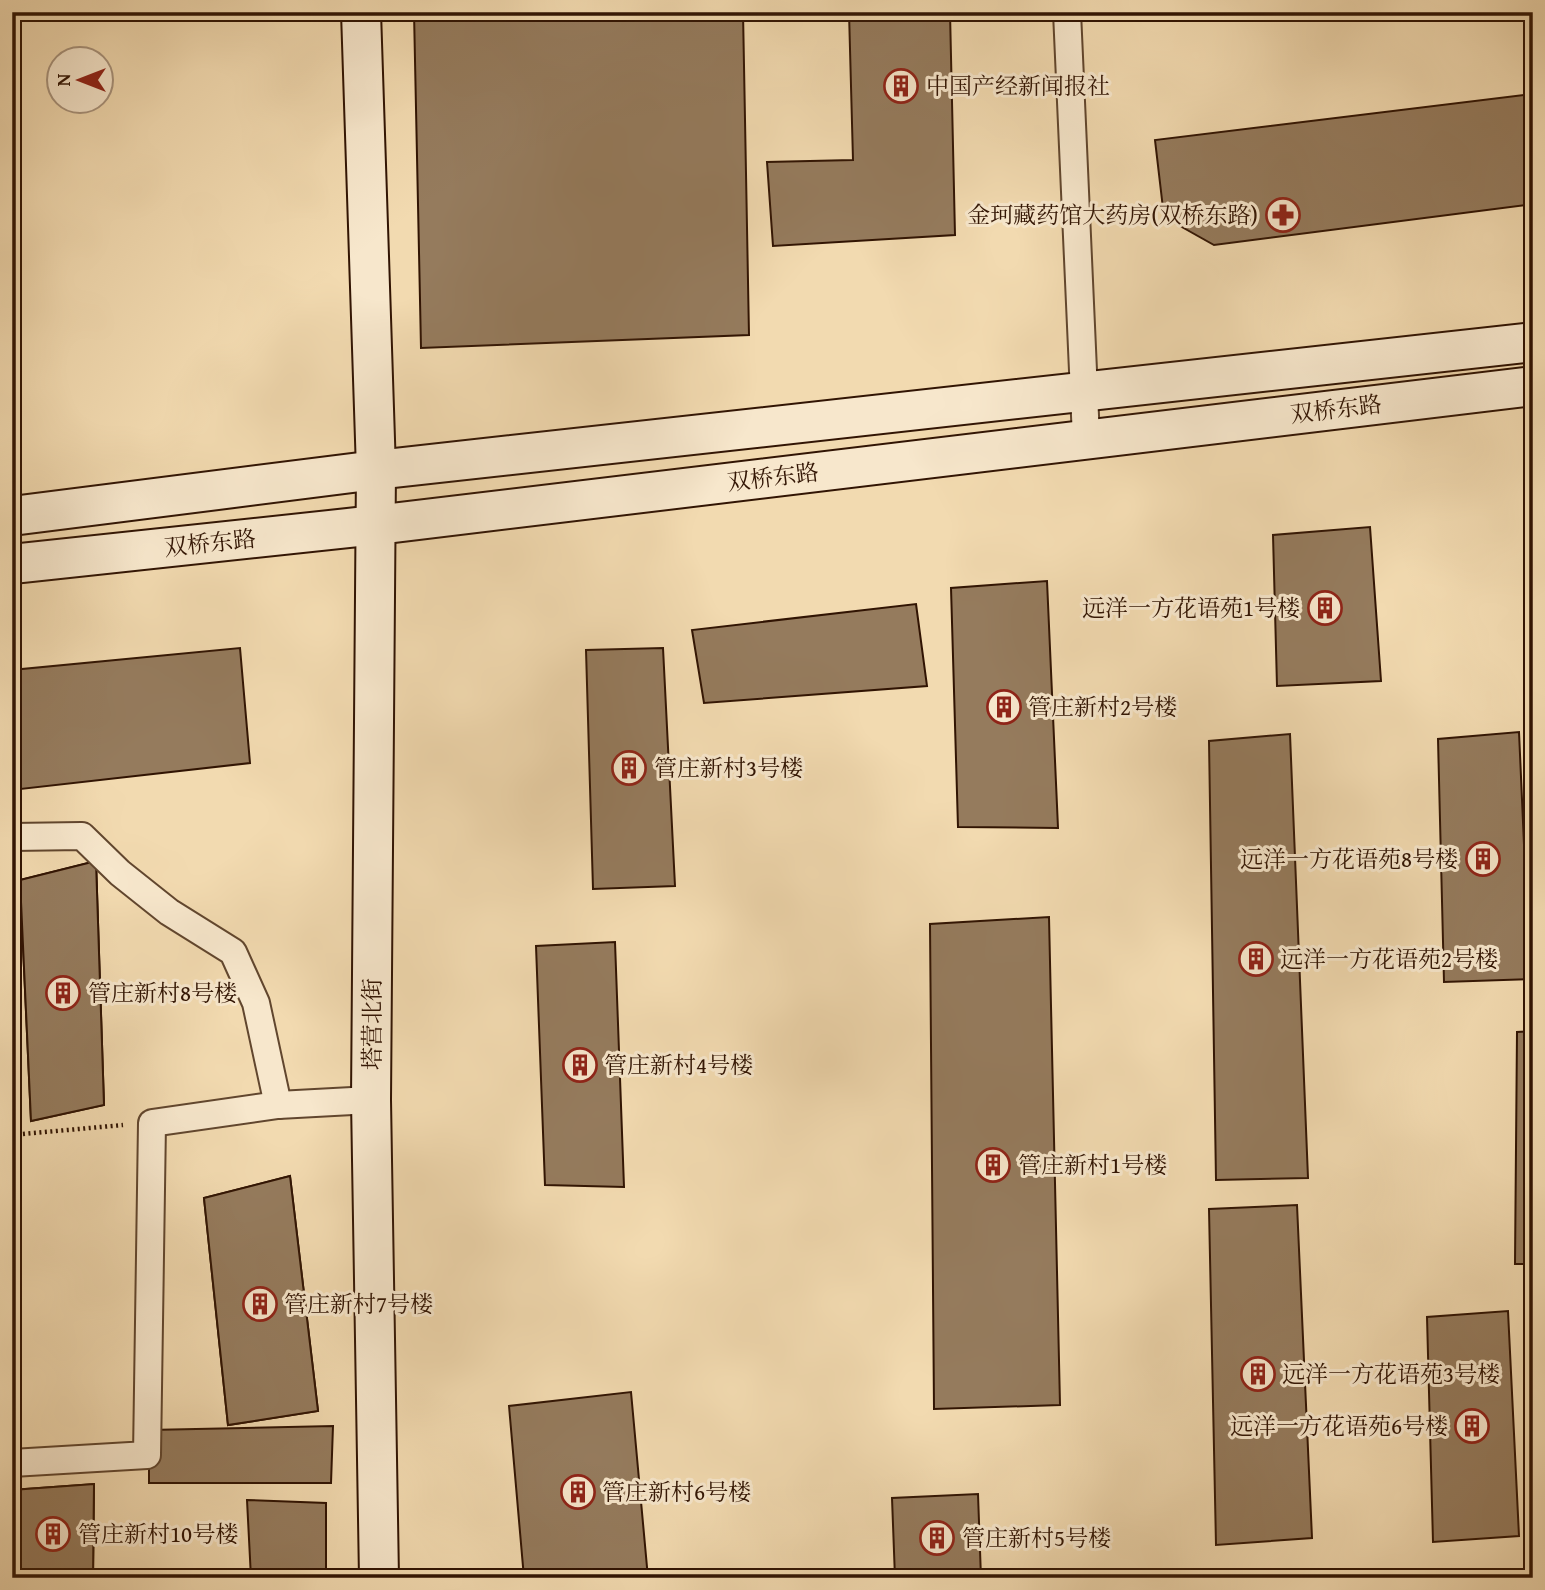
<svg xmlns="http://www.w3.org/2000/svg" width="1545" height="1590" font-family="'Gentium Book Plus','Noto Serif SC',serif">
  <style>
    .building { fill: #957b5d; stroke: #311403; stroke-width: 2 }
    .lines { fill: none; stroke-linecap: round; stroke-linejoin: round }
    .street-casing { stroke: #61462e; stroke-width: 30 }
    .secondary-casing { stroke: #311403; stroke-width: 42 }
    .path { stroke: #311403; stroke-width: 4.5; stroke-dasharray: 2 3.5; stroke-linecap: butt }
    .street { stroke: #f7e7cc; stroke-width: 26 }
    .secondary { stroke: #f7e7cc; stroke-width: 38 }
    .labels { text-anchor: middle; stroke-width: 6; stroke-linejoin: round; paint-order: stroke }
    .poi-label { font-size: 23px; fill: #311403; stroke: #f7e7cc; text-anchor: start }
    .street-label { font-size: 23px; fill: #311403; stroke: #f7e7cc }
  </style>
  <rect width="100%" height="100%" fill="#f2dab0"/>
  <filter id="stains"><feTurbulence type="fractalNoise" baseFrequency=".00286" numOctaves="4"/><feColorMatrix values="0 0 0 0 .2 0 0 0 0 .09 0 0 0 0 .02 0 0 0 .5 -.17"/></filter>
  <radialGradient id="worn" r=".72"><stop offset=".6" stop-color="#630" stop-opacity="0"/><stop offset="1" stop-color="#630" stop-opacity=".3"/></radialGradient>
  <g class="building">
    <path d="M414 12H743L749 335 421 348Z"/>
    <path d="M849 12H950L955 235 773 246 767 162 853 160Z"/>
    <path d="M1533 94V204L1214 245 1164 217 1155 140Z"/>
    <path d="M1370 527 1381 681 1277 686 1273 535Z"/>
    <path d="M1047 581 1058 828 958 827 951 588Z"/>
    <path d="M916 604 927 686 704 703 692 630Z"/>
    <path d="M240 648 250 763 12 790V670Z"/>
    <path d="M663 648 675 886 593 889 586 650Z"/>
    <path d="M1519 732 1530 979 1444 982 1438 739Z"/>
    <path d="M1290 734 1308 1178 1216 1180 1209 741Z"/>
    <path d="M96 861 104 1105 31 1121 20 880Z"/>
    <path d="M96 861 104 1105 31 1121 20 880Z"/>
    <path d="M1049 917 1060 1405 934 1409 930 924Z"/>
    <path d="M615 942 624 1187 545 1185 536 946Z"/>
    <path d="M1533 1031V1264H1515L1517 1032Z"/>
    <path d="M290 1176 318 1411 228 1425 204 1198Z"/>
    <path d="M290 1176 318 1411 228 1425 204 1198Z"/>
    <path d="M1297 1205 1312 1538 1216 1545 1209 1209Z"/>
    <path d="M1508 1311 1519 1536 1433 1542 1427 1317Z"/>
    <path d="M631 1392 648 1578H524L509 1406Z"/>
    <path d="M333 1426 331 1483H149V1430Z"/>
    <path d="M94 1484 93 1578H12V1490Z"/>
    <path d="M94 1484 93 1578H12V1490Z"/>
    <path d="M978 1494 981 1578H895L892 1498Z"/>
    <path d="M247 1500 326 1503V1578H251Z"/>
    <path d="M1409 1573 1499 1576V1578H1409Z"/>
  </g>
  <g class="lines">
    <g class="street-casing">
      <g id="street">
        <path d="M1067 12 1086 438"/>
        <path d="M12 837 82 836 120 873 169 912 233 952 256 1003 278 1105"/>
        <path d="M12 1463 147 1455 152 1123 278 1105 371 1100"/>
      </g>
    </g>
    <g class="secondary-casing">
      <g id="secondary">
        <path d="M361 12 376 470 371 1100 379 1578"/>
        <path d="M12 516 376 470 1533 342"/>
        <path d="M12 564 376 525 1533 386"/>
      </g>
    </g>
    <path class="path" d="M12 1135 123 1125"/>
    <use href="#street" class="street"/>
    <use href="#secondary" class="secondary"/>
  </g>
  <defs>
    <g id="building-ring" transform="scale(1.75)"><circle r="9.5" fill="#f7e7cc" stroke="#8f2418" stroke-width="1.5"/><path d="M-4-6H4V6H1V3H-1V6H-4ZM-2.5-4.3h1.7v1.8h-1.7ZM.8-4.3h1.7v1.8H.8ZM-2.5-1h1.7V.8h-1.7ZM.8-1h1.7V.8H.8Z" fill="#8f2418"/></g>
    <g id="pharmacy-ring" transform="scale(1.75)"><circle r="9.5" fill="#f7e7cc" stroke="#8f2418" stroke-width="1.5"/><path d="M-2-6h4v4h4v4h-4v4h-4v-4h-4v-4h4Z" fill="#8f2418"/></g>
  </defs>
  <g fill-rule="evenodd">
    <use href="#building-ring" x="901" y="86"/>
    <use href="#pharmacy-ring" x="1283" y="215"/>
    <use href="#building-ring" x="1325" y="608"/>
    <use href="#building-ring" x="1004" y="707"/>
    <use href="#building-ring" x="629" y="768"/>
    <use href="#building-ring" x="1483" y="859"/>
    <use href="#building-ring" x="1256" y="959"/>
    <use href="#building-ring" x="63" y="993"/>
    <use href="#building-ring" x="580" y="1065"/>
    <use href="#building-ring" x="993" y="1165"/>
    <use href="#building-ring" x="260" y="1304"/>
    <use href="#building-ring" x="1258" y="1374"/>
    <use href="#building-ring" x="1472" y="1426"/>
    <use href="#building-ring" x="578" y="1492"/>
    <use href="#building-ring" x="53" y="1534"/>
    <use href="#building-ring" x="937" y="1538"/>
  </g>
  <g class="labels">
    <g class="poi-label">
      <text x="926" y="94">中国产经新闻报社</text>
      <text x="1258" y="223" text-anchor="end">金珂藏药馆大药房(双桥东路)</text>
      <text x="1300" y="616" text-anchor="end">远洋一方花语苑1号楼</text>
      <text x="1028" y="715">管庄新村2号楼</text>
      <text x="654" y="776">管庄新村3号楼</text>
      <text x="1458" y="867" text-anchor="end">远洋一方花语苑8号楼</text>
      <text x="1280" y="967">远洋一方花语苑2号楼</text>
      <text x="88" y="1001">管庄新村8号楼</text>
      <text x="604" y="1073">管庄新村4号楼</text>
      <text x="1018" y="1173">管庄新村1号楼</text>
      <text x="284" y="1312">管庄新村7号楼</text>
      <text x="1282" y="1382">远洋一方花语苑3号楼</text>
      <text x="1448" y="1434" text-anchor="end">远洋一方花语苑6号楼</text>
      <text x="602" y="1500">管庄新村6号楼</text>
      <text x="78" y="1542">管庄新村10号楼</text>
      <text x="962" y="1546">管庄新村5号楼</text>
    </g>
    <g class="street-label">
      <text transform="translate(1336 409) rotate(-7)" y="8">双桥东路</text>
      <text transform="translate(773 477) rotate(-7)" y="8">双桥东路</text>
      <text transform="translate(210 543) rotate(-6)" y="8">双桥东路</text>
      <text transform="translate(372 1024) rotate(-90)" y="8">塔营北街</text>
    </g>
  </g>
  <rect width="1545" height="1590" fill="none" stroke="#f2dab0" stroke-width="42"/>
  <rect x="14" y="14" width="1517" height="1562" fill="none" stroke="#311403" stroke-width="3.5"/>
  <rect x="21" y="21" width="1503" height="1548" fill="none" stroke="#311403" stroke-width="2"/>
  <g transform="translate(80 80) rotate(270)"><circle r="33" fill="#f7e7cc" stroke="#a8937c" stroke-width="2"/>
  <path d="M0-5L12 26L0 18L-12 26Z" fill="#8f2418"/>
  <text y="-10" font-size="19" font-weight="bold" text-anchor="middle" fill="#311403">N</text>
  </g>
  <rect width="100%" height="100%" filter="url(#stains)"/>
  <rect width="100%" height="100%" fill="url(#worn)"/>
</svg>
